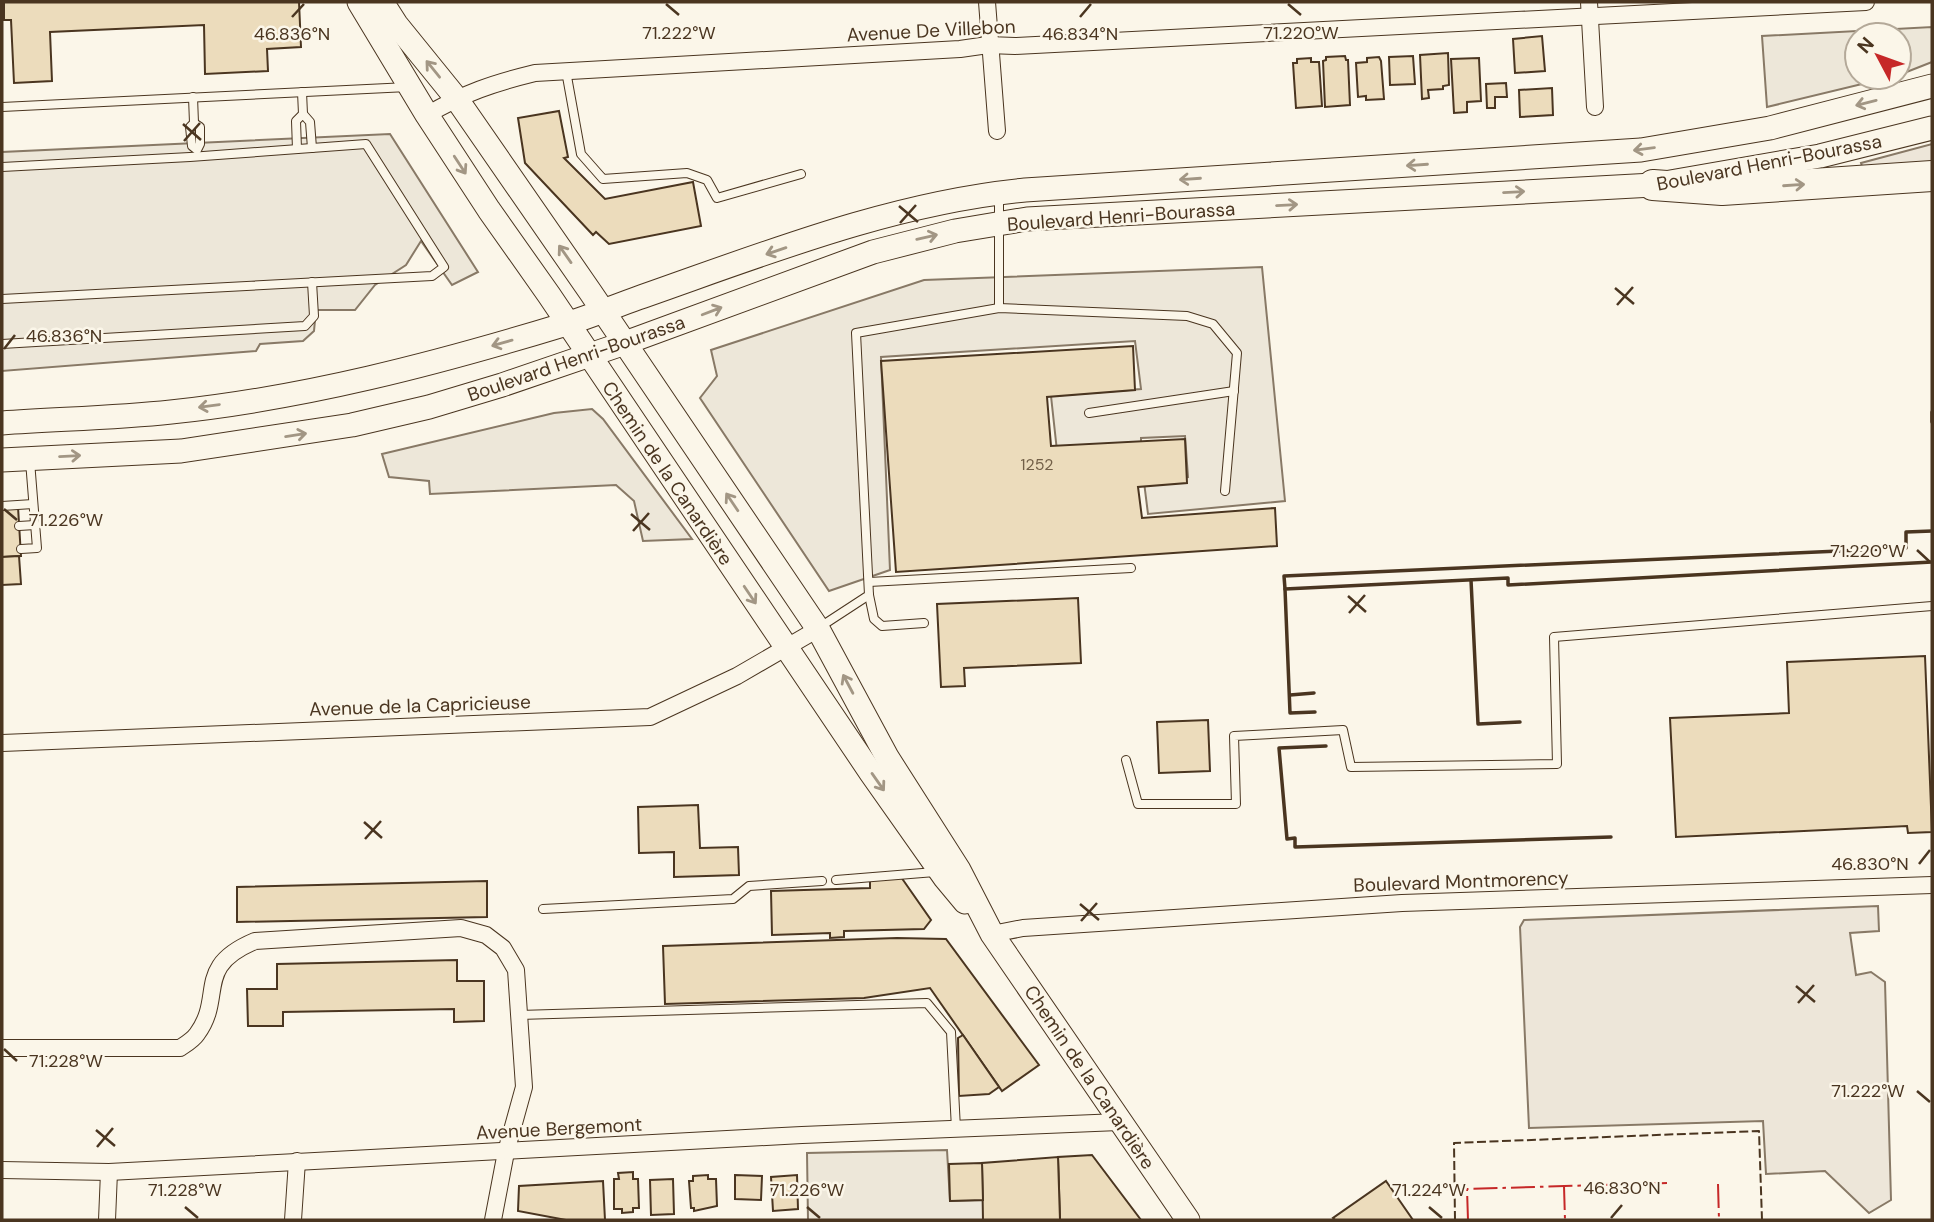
<svg xmlns="http://www.w3.org/2000/svg" width="1934" height="1222" font-family="'DM Sans',sans-serif">
  <style>
    .green { fill: #ede6d9; stroke: #887966; stroke-width: 2 }
    .parking { fill: #ede7d9; stroke: #887966; stroke-width: 2 }
    .building { fill: #ecdcbc; stroke: #4a3520; stroke-width: 2 }
    .lines { fill: none; stroke-linecap: round; stroke-linejoin: round }
    .service-casing { stroke: #4a3520; stroke-width: 10 }
    .minor-casing { stroke: #4a3520; stroke-width: 18 }
    .secondary-casing { stroke: #4a3520; stroke-width: 25 }
    .motorway-casing { stroke: #4a3520; stroke-width: 32 }
    .service { stroke: #fbf6e9; stroke-width: 8 }
    .minor { stroke: #fbf6e9; stroke-width: 16 }
    .secondary { stroke: #fbf6e9; stroke-width: 23 }
    .motorway { stroke: #fbf6e9; stroke-width: 30 }
    .fence { stroke: #4a3520; stroke-width: 2; stroke-dasharray: 9 3.5; stroke-linecap: butt }
    .wall { stroke: #4a3520; stroke-width: 3.5 }
    .power { stroke: #c62828; stroke-width: 2; stroke-dasharray: 24 5 3.5 5; stroke-linecap: butt }
    .oneway { stroke: #a29684 }
    .ticks { fill: none; stroke: #4a3520; stroke-width: 2.5 }
    .labels { text-anchor: middle; stroke-width: 5; stroke-linejoin: round; paint-order: stroke }
    .number-label { font-size: 16px; fill: #725f47 }
    .street-label { font-size: 19px; fill: #4a3520; stroke: #fbf6e9 }
    .ticks-label { font-size: 18px; text-anchor: middle; fill: #4a3520; stroke: #fbf6e9; stroke-width: 5; stroke-linejoin: round; paint-order: stroke }
  </style>
  <rect width="100%" height="100%" fill="#fbf6e9"/>
  <g class="green">
    <path d="M1932 144V170L1864 173 1861 163Z"/>
    <path d="M1878 906 1879 931 1850 933 1856 975 1871 972 1885 982 1891 1200 1869 1213 1825 1171 1766 1174 1763 1121 1529 1128 1520 927 1524 920Z"/>
  </g>
  <g class="parking">
    <path d="M1932 27V62L1899 75V35H1857V77H1891L1767 107 1762 36Z"/>
    <path d="M390 134 478 272 452 285 421 241 406 265 375 285 355 310H316L314 331 303 341 260 344 256 351 2 371V152Z"/>
    <path d="M1262 267 1285 501 1148 514 1144 482 1188 477 1185 436 1141 438V454L1057 451 1051 396 1141 389 1135 341 881 357 890 570 829 591 700 398 717 376 711 350 924 280Z"/>
    <path d="M592 409 603 419 692 539 643 541 634 501 616 485 430 494 429 481 389 477 382 454 554 413Z"/>
    <path d="M947 1150 950 1201 983 1200V1220H808L807 1153Z"/>
  </g>
  <g class="building">
    <path d="M4 2H299L301 47 267 49 268 71 205 74 204 25 50 32 52 81 14 83 11 20H4Z"/>
    <path d="M1542 36 1545 71 1515 73 1513 39Z"/>
    <path d="M1448 53 1449 85 1443 86V89L1428 90 1429 98 1422 99 1420 55Z"/>
    <path d="M1345 56 1346 60H1348L1350 105 1325 107 1323 61 1326 60V57Z"/>
    <path d="M1413 56 1415 84 1390 85 1389 57Z"/>
    <path d="M1379 57 1381 61 1384 99 1366 100V96L1358 97 1356 63 1367 62V58Z"/>
    <path d="M1311 58V62H1319L1322 106 1296 108 1293 63H1297V59Z"/>
    <path d="M1479 58 1481 101 1467 102V112L1454 113 1451 59Z"/>
    <path d="M1506 83 1507 97H1495V108H1487L1486 84Z"/>
    <path d="M1552 88 1553 115 1520 117 1519 90Z"/>
    <path d="M559 111 568 157 564 158 605 199 693 182 701 226 609 244 596 232 593 235 525 163 518 118Z"/>
    <path d="M1133 346 1135 390 1047 397 1051 446 1185 439 1187 483 1138 487 1142 518 1275 508 1277 546 896 572 881 361Z"/>
    <path d="M18 507 21 556 2 557V508Z"/>
    <path d="M19 556 21 584 2 585V557Z"/>
    <path d="M1078 598 1081 663 964 668 965 686 941 687 937 604Z"/>
    <path d="M1925 656 1932 832 1908 833 1907 826 1676 837 1670 718 1789 713 1787 662Z"/>
    <path d="M1208 720 1210 771 1159 773 1157 722Z"/>
    <path d="M698 805 700 848 738 847 739 875 674 877V852L639 853 638 807Z"/>
    <path d="M901 877 931 920 924 929 844 931V937L830 938V933L772 935 771 891 870 888V878Z"/>
    <path d="M487 881V917L237 922V887Z"/>
    <path d="M897 938 946 939 1039 1065 1002 1091 930 988 864 998 665 1004 663 946Z"/>
    <path d="M457 960V981H484V1021L454 1022V1009L283 1012V1026H248L247 989H277V964Z"/>
    <path d="M963 1035 999 1087 989 1094 959 1096 958 1038Z"/>
    <path d="M1092 1155 1141 1220H1060L1058 1157Z"/>
    <path d="M1058 1157 1060 1220H983L982 1163Z"/>
    <path d="M982 1163 983 1200 950 1201 949 1164Z"/>
    <path d="M633 1172V1179H638L639 1208H633V1212L622 1213V1209H614V1179H619L618 1173Z"/>
    <path d="M708 1175V1179H716L717 1206 694 1211V1208H691L689 1181H693V1176Z"/>
    <path d="M735 1175 762 1176 761 1200 735 1199Z"/>
    <path d="M797 1175 798 1209 773 1211 771 1177Z"/>
    <path d="M673 1179 674 1214 651 1215 650 1180Z"/>
    <path d="M603 1181 605 1220H566L518 1211 519 1186Z"/>
    <path d="M1386 1181 1413 1220H1335L1333 1218Z"/>
  </g>
  <g class="lines">
    <g class="service-casing">
      <g id="service">
        <path d="M566 71 581 154 603 179 687 173 707 180 717 198 801 174"/>
        <path d="M302 92 303 114"/>
        <path d="M193 97 194 123"/>
        <path d="M2 107 408 87"/>
        <path d="M194 123 200 127V144L197 150 192 146 190 127Z"/>
        <path d="M297 149 296 121 303 114 310 122 312 148"/>
        <path d="M2 167 190 157 366 144 444 267 432 276 2 299"/>
        <path d="M999 308V196"/>
        <path d="M2 344 305 326 314 316 312 282"/>
        <path d="M1089 413 1234 391"/>
        <path d="M2 506 33 504"/>
        <path d="M19 526 35 525"/>
        <path d="M21 549 37 548 30 461"/>
        <path d="M869 582 1131 568"/>
        <path d="M869 595 874 619 882 626 924 623"/>
        <path d="M820 627 869 595 856 333 999 308 1187 316 1213 324 1237 353 1225 491"/>
        <path d="M1126 760 1138 804H1236L1234 736 1343 730 1351 767 1557 764 1554 637 1932 606"/>
        <path d="M836 880 935 872"/>
        <path d="M543 909 733 899 749 886 822 881"/>
        <path d="M519 1015 927 1003 951 1032 956 1129"/>
      </g>
    </g>
    <g class="minor-casing">
      <g id="minor">
        <path d="M987 2 997 131"/>
        <path d="M1589 2 1595 107"/>
        <path d="M427 115C464 93 494 83 535 73L960 49 988 45 1015 46 1866 2"/>
        <path d="M2 743 650 717 737 676 818 629"/>
        <path d="M992 934 1023 928 1402 903 1932 885"/>
        <path d="M2 1048H180C186 1044 193 1040 197 1034 225 996 193 967 255 941L461 928 486 935 503 948 516 970 524 1087 506 1152 493 1220"/>
        <path d="M2 1170 109 1172 802 1135 1119 1122"/>
        <path d="M107 1220 109 1172"/>
        <path d="M293 1220 297 1161"/>
      </g>
    </g>
    <g class="secondary-casing">
      <g id="secondary">
        <path d="M359 2 427 115 489 210 549 295 871 773 945 878 965 902"/>
        <path d="M382 2 396 24 456 98 591 293 818 629 887 757 959 870 992 934 1188 1220"/>
        <path d="M2 423C58 419 115 418 171 412 305 398 435 364 563 325 589 317 613 307 638 298 764 254 891 203 1025 190L1641 150 1770 128 1932 86"/>
        <path d="M2 460 181 451 352 425 429 407 502 385 625 343 873 252 955 231 1027 219 1653 185 1820 156 1932 128"/>
      </g>
    </g>
    <g class="motorway-casing">
      <path id="motorway" d="M1653 185 1722 190 1932 176"/>
    </g>
    <use href="#service" class="service"/>
    <use href="#minor" class="minor"/>
    <use href="#secondary" class="secondary"/>
    <use href="#motorway" class="motorway"/>
    <path class="fence" d="M1455 1220 1454 1143 1759 1131 1762 1220"/>
    <g class="wall">
      <path d="M1932 412V422"/>
      <path d="M1471 580 1478 724 1520 722"/>
      <path d="M1285 589 1284 576 1906 548V532L1932 531"/>
      <path d="M1290 695 1314 693"/>
      <path d="M1315 712 1290 713 1285 589 1508 578V585L1932 562"/>
      <path d="M1326 746 1279 748 1287 839 1295 838V847L1611 837"/>
    </g>
    <g class="power">
      <path d="M1718 1184 1719 1220"/>
      <path d="M1564 1186 1565 1220"/>
      <path d="M1468 1220 1467 1189 1667 1183"/>
    </g>
  </g>
  <defs><path id="oneway-shaft" d="M-6 0H5M1.5-3L5.5 0L1.5 3" fill="none" stroke-width="1.6" stroke-linecap="round" stroke-linejoin="round" transform="scale(1.75)"/></defs>
  <g class="oneway">
    <use href="#oneway-shaft" transform="translate(433 69) rotate(-129)"/>
    <use href="#oneway-shaft" transform="translate(1866 103) rotate(166)"/>
    <use href="#oneway-shaft" transform="translate(1644 149) rotate(173)"/>
    <use href="#oneway-shaft" transform="translate(460 165) rotate(57)"/>
    <use href="#oneway-shaft" transform="translate(1417 165) rotate(176)"/>
    <use href="#oneway-shaft" transform="translate(1190 179) rotate(176)"/>
    <use href="#oneway-shaft" transform="translate(1794 185) rotate(-4)"/>
    <use href="#oneway-shaft" transform="translate(1514 192) rotate(-3)"/>
    <use href="#oneway-shaft" transform="translate(1287 205) rotate(-3)"/>
    <use href="#oneway-shaft" transform="translate(927 237) rotate(-13)"/>
    <use href="#oneway-shaft" transform="translate(776 251) rotate(161)"/>
    <use href="#oneway-shaft" transform="translate(565 254) rotate(-125)"/>
    <use href="#oneway-shaft" transform="translate(712 311) rotate(-21)"/>
    <use href="#oneway-shaft" transform="translate(502 343) rotate(164)"/>
    <use href="#oneway-shaft" transform="translate(209 406) rotate(172)"/>
    <use href="#oneway-shaft" transform="translate(296 435) rotate(-9)"/>
    <use href="#oneway-shaft" transform="translate(70 456) rotate(-3)"/>
    <use href="#oneway-shaft" transform="translate(732 502) rotate(-124)"/>
    <use href="#oneway-shaft" transform="translate(750 595) rotate(56)"/>
    <use href="#oneway-shaft" transform="translate(848 684) rotate(-118)"/>
    <use href="#oneway-shaft" transform="translate(878 782) rotate(55)"/>
  </g>
  <path class="ticks" d="M666 4 679 15M1288 4 1301 15M292 17 304 4M1080 17 1091 4M183 124 201 140M184 141 200 123M899 206 918 222M900 223 916 205M1615 288 1634 304M1617 305 1633 287M4 349 15 335M4 509 17 520M631 514 650 530M633 531 649 513M1917 550 1930 562M1348 596 1366 612M1349 613 1365 595M364 822 382 838M365 839 381 821M1919 864 1930 850M1080 904 1099 920M1081 921 1097 903M1796 986 1815 1002M1798 1003 1814 985M4 1049 17 1061M1917 1091 1930 1102M96 1130 115 1146M97 1147 113 1128M185 1207 198 1218M807 1207 820 1218M1429 1207 1442 1218M1611 1218 1622 1205"/>
  <g class="labels">
    <g class="number-label">
      <text x="1037" y="470">1252</text>
    </g>
    <g class="street-label">
      <text transform="translate(931 30) rotate(-3)" y="7">Avenue De Villebon</text>
      <text transform="translate(1769 162) rotate(-11)" y="7">Boulevard Henri-Bourassa</text>
      <text transform="translate(1121 216) rotate(-4)" y="7">Boulevard Henri-Bourassa</text>
      <text transform="translate(576 358) rotate(-19)" y="7">Boulevard Henri-Bourassa</text>
      <text transform="translate(668 473) rotate(56)" y="7">Chemin de la Canardière</text>
      <text transform="translate(420 705) rotate(-2)" y="7">Avenue de la Capricieuse</text>
      <text transform="translate(1461 881) rotate(-2)" y="7">Boulevard Montmorency</text>
      <text transform="translate(1090 1077) rotate(56)" y="7">Chemin de la Canardière</text>
      <text transform="translate(559 1128) rotate(-3)" y="7">Avenue Bergemont</text>
    </g>
  </g>
  <g class="ticks-label">
    <text x="679" y="39">71.222°W</text>
    <text x="1301" y="39">71.220°W</text>
    <text x="292" y="40">46.836°N</text>
    <text x="1080" y="40">46.834°N</text>
    <text x="64" y="342">46.836°N</text>
    <text x="66" y="526">71.226°W</text>
    <text x="1868" y="557">71.220°W</text>
    <text x="1870" y="870">46.830°N</text>
    <text x="66" y="1067">71.228°W</text>
    <text x="1868" y="1097">71.222°W</text>
    <text x="1622" y="1194">46.830°N</text>
    <text x="185" y="1196">71.228°W</text>
    <text x="807" y="1196">71.226°W</text>
    <text x="1429" y="1196">71.224°W</text>
  </g>
  <rect width="1934" height="1222" fill="none" stroke="#4a3520" stroke-width="7"/>
  <g transform="translate(1878 56) rotate(311)"><circle r="33" fill="#fbf6e9" stroke="#b4a999" stroke-width="2"/>
  <path d="M0-5L12 26L0 18L-12 26Z" fill="#c62828"/>
  <text y="-10" font-size="19" font-weight="bold" text-anchor="middle" fill="#4a3520">N</text>
  </g>
</svg>
